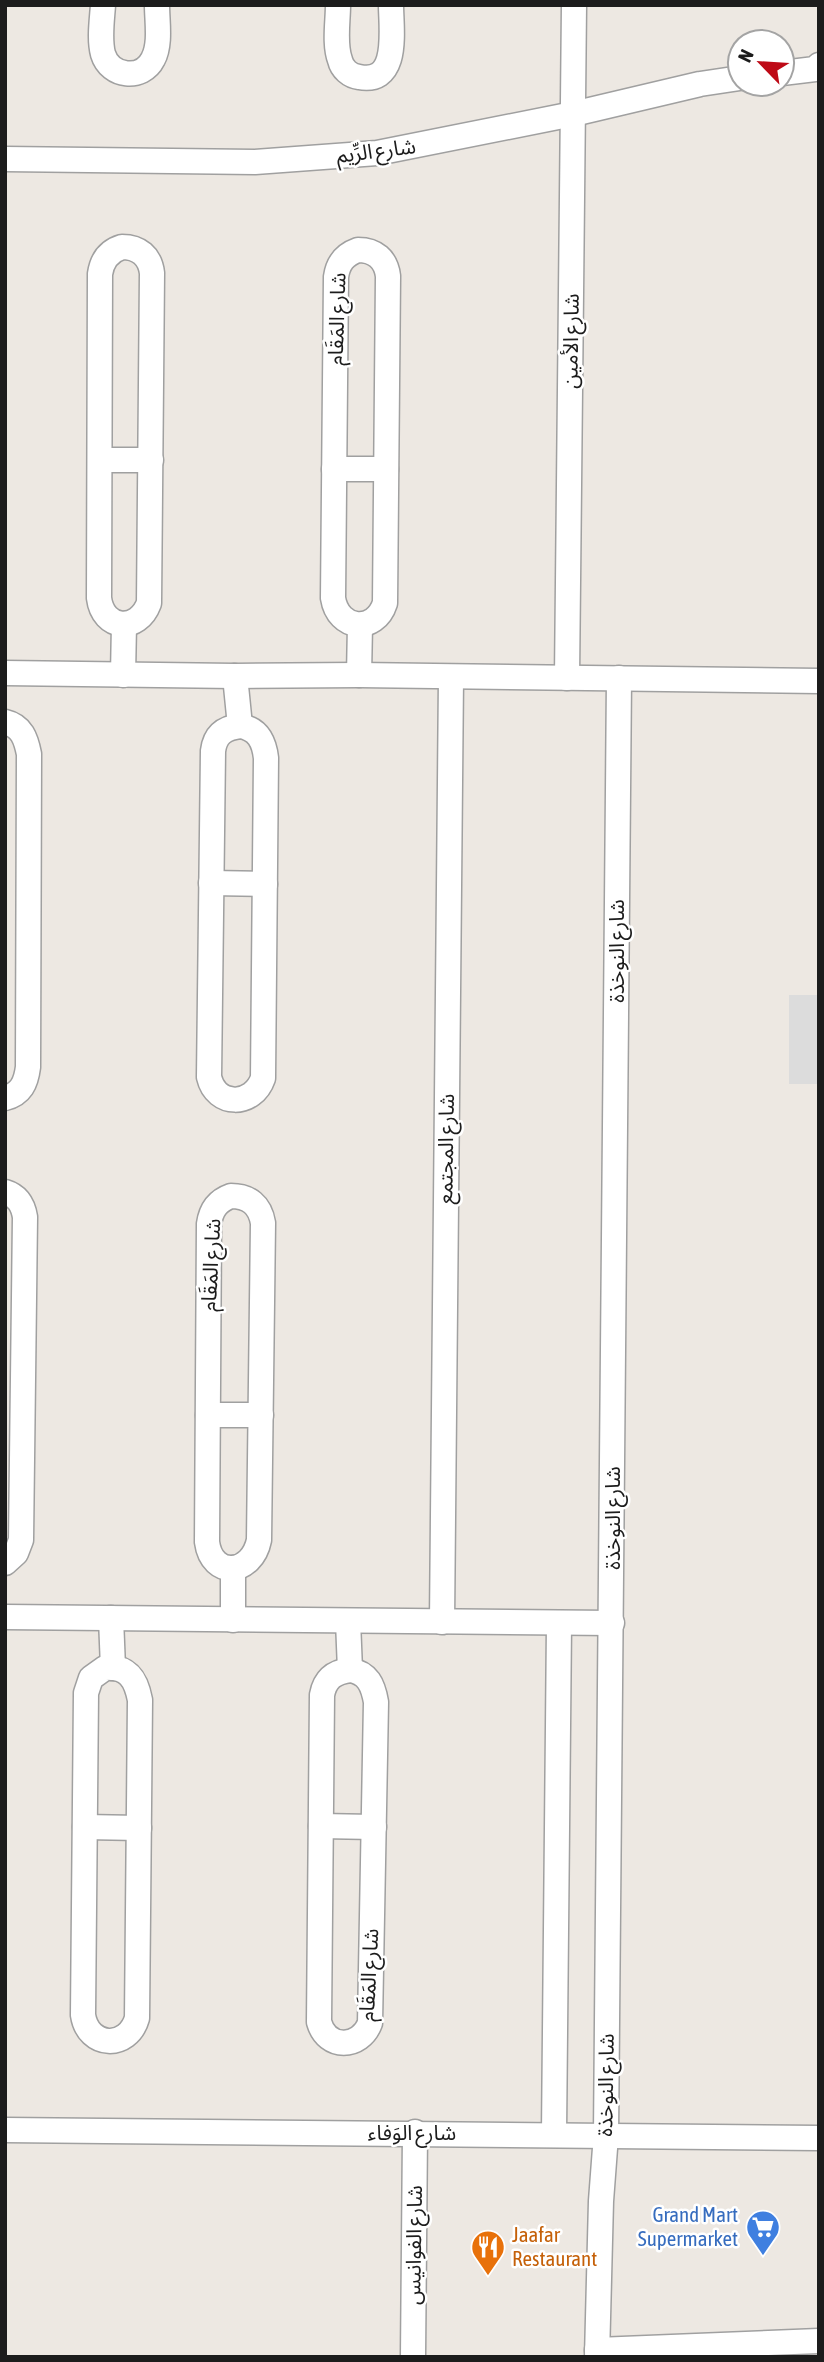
<svg xmlns="http://www.w3.org/2000/svg" width="824" height="2362" font-family="'Asap Condensed','Noto Sans Arabic',sans-serif">
  <style>
    .parking { fill: #dcdcdc }
    .lines { fill: none; stroke-linecap: round; stroke-linejoin: round }
    .minor-casing { stroke: #a0a0a0; stroke-width: 27 }
    .minor { stroke: #fff; stroke-width: 24 }
    .labels { text-anchor: middle; stroke-width: 5; stroke-linejoin: round; paint-order: stroke }
    .street-label { font-size: 21px; fill: #1c1c1c; stroke: #fff }
    .shop-label { font-size: 21px; fill: #366cbe; stroke: #fff; text-anchor: end }
    .food-label { font-size: 21px; fill: #c56008; stroke: #fff; text-anchor: start }
  </style>
  <rect width="100%" height="100%" fill="#ede8e2"/>
  <rect class="parking" x="789" y="995" width="30" height="89"/>
  <g class="lines">
    <g class="minor-casing">
      <g id="minor">
        <path d="M103 5C102 20 99 39 103 54 110 77 142 81 153 59 161 44 157 22 157 5"/>
        <path d="M338 5C338 22 334 44 340 60 342 69 350 76 359 77 400 85 391 29 391 5"/>
        <path d="M782 73 815 69 819 65"/>
        <path d="M5 159 255 162 377 153 573 114 700 84 740 78"/>
        <path d="M122 247C139 247 150 256 152 273L149 603C138 633 103 630 99 598L100 274C102 260 109 251 122 247Z"/>
        <path d="M358 250C375 250 386 259 388 276L385 603C375 634 338 630 333 598L336 277C338 263 344 255 358 250Z"/>
        <path d="M100 460H151"/>
        <path d="M334 469H386"/>
        <path d="M5 673 235 676 359 675 819 681"/>
        <path d="M123 675 124 624"/>
        <path d="M359 675 360 625"/>
        <path d="M235 676 240 726"/>
        <path d="M567 678 574 5"/>
        <path d="M5 722C22 726 26 739 29 754L28 1067C26 1083 21 1094 5 1098"/>
        <path d="M240 726C258 729 264 741 266 758L263 1078C253 1107 216 1107 209 1077L213 751C215 735 224 728 240 726Z"/>
        <path d="M211 883 265 884"/>
        <path d="M5 1192C18 1196 23 1205 25 1217L21 1540 16 1553 5 1563"/>
        <path d="M231 1196C249 1196 260 1205 263 1223L259 1540C252 1575 212 1579 207 1542L209 1224C211 1210 217 1201 231 1196Z"/>
        <path d="M208 1415H261"/>
        <path d="M233 1568V1620"/>
        <path d="M5 1617 612 1623"/>
        <path d="M111 1618 113 1668"/>
        <path d="M348 1621 350 1670"/>
        <path d="M442 1622 451 677"/>
        <path d="M105 1668C128 1666 136 1679 140 1700L137 2018C128 2050 88 2048 83 2015L86 1693 91 1678Z"/>
        <path d="M350 1670C368 1673 373 1685 376 1702L370 2023C360 2049 327 2050 319 2022L322 1695C325 1679 334 1672 350 1670Z"/>
        <path d="M321 1826 374 1827"/>
        <path d="M85 1827 139 1828"/>
        <path d="M5 2130 819 2138"/>
        <path d="M554 2134 559 1624"/>
        <path d="M597 2350 819 2341"/>
        <path d="M413 2357 415 2132"/>
        <path d="M597 2357 601 2201 606 2135 619 678"/>
      </g>
    </g>
    <use href="#minor" class="minor"/>
  </g>
  <defs>
    <g id="supermarket-pin" transform="scale(1.75)"><path d="M0 17L-7.5 6A9.5 9.5 0 1 1 7.5 6Z" fill="#3f7fe0" stroke="#fff"/><path d="M-6-5.5h2.5l.6 2H6L4.5 2H-2.5L-4.4-4H-6ZM-1.5 3.2a1.3 1.3 0 1 0 .1 0ZM3 3.2a1.3 1.3 0 1 0 .1 0Z" fill="#fff"/></g>
    <g id="restaurant-pin" transform="scale(1.75)"><path d="M0 17L-7.5 6A9.5 9.5 0 1 1 7.5 6Z" fill="#e8710a" stroke="#fff"/><path d="M-5-6h1v4h1v-4h1v4h1v-4h1v5L-1.5 .5V6h-2V.5L-5-1ZM5-6V6H3V1.5H1.5Q1.5-4 5-6Z" fill="#fff"/></g>
  </defs>
  <g fill-rule="evenodd">
    <use href="#supermarket-pin" x="763" y="2227"/>
    <use href="#restaurant-pin" x="488" y="2247"/>
  </g>
  <g class="labels">
    <g class="street-label">
      <text transform="translate(376 151) rotate(-7)" y="7">شارع الرِّيم</text>
      <text transform="translate(337 319) rotate(-88)" y="7">شارع المَقَام</text>
      <text transform="translate(571 341) rotate(-89)" y="7">شارع الأمين</text>
      <text transform="translate(617 951) rotate(-90)" y="7">شارع النوخذة</text>
      <text transform="translate(446 1149) rotate(-89)" y="7">شارع المجتمع</text>
      <text transform="translate(211 1265) rotate(-87)" y="7">شارع المَقَام</text>
      <text transform="translate(613 1518) rotate(-90)" y="7">شارع النوخذة</text>
      <text transform="translate(369 1975) rotate(-87)" y="7">شارع المَقَام</text>
      <text transform="translate(606 2085) rotate(-89)" y="7">شارع النوخذة</text>
      <text x="412" y="2140">شارع الوَفاء</text>
      <text transform="translate(414 2245) rotate(-89)" y="7">شارع الفوانيس</text>
    </g>
    <g class="shop-label">
      <text x="738" y="2222">Grand Mart<tspan x="738" dy="24">Supermarket</tspan></text>
    </g>
    <g class="food-label">
      <text x="512" y="2242">Jaafar<tspan x="512" dy="24">Restaurant</tspan></text>
    </g>
  </g>
  <rect width="824" height="2362" fill="none" stroke="#1c1c1c" stroke-width="14"/>
  <g transform="translate(761 63) rotate(295)"><circle r="33" fill="#ffffff" stroke="#a4a4a4" stroke-width="2"/>
  <path d="M0-5L12 26L0 18L-12 26Z" fill="#be0a16"/>
  <text y="-10" font-size="19" font-weight="bold" text-anchor="middle" fill="#1c1c1c">N</text>
  </g>
</svg>
